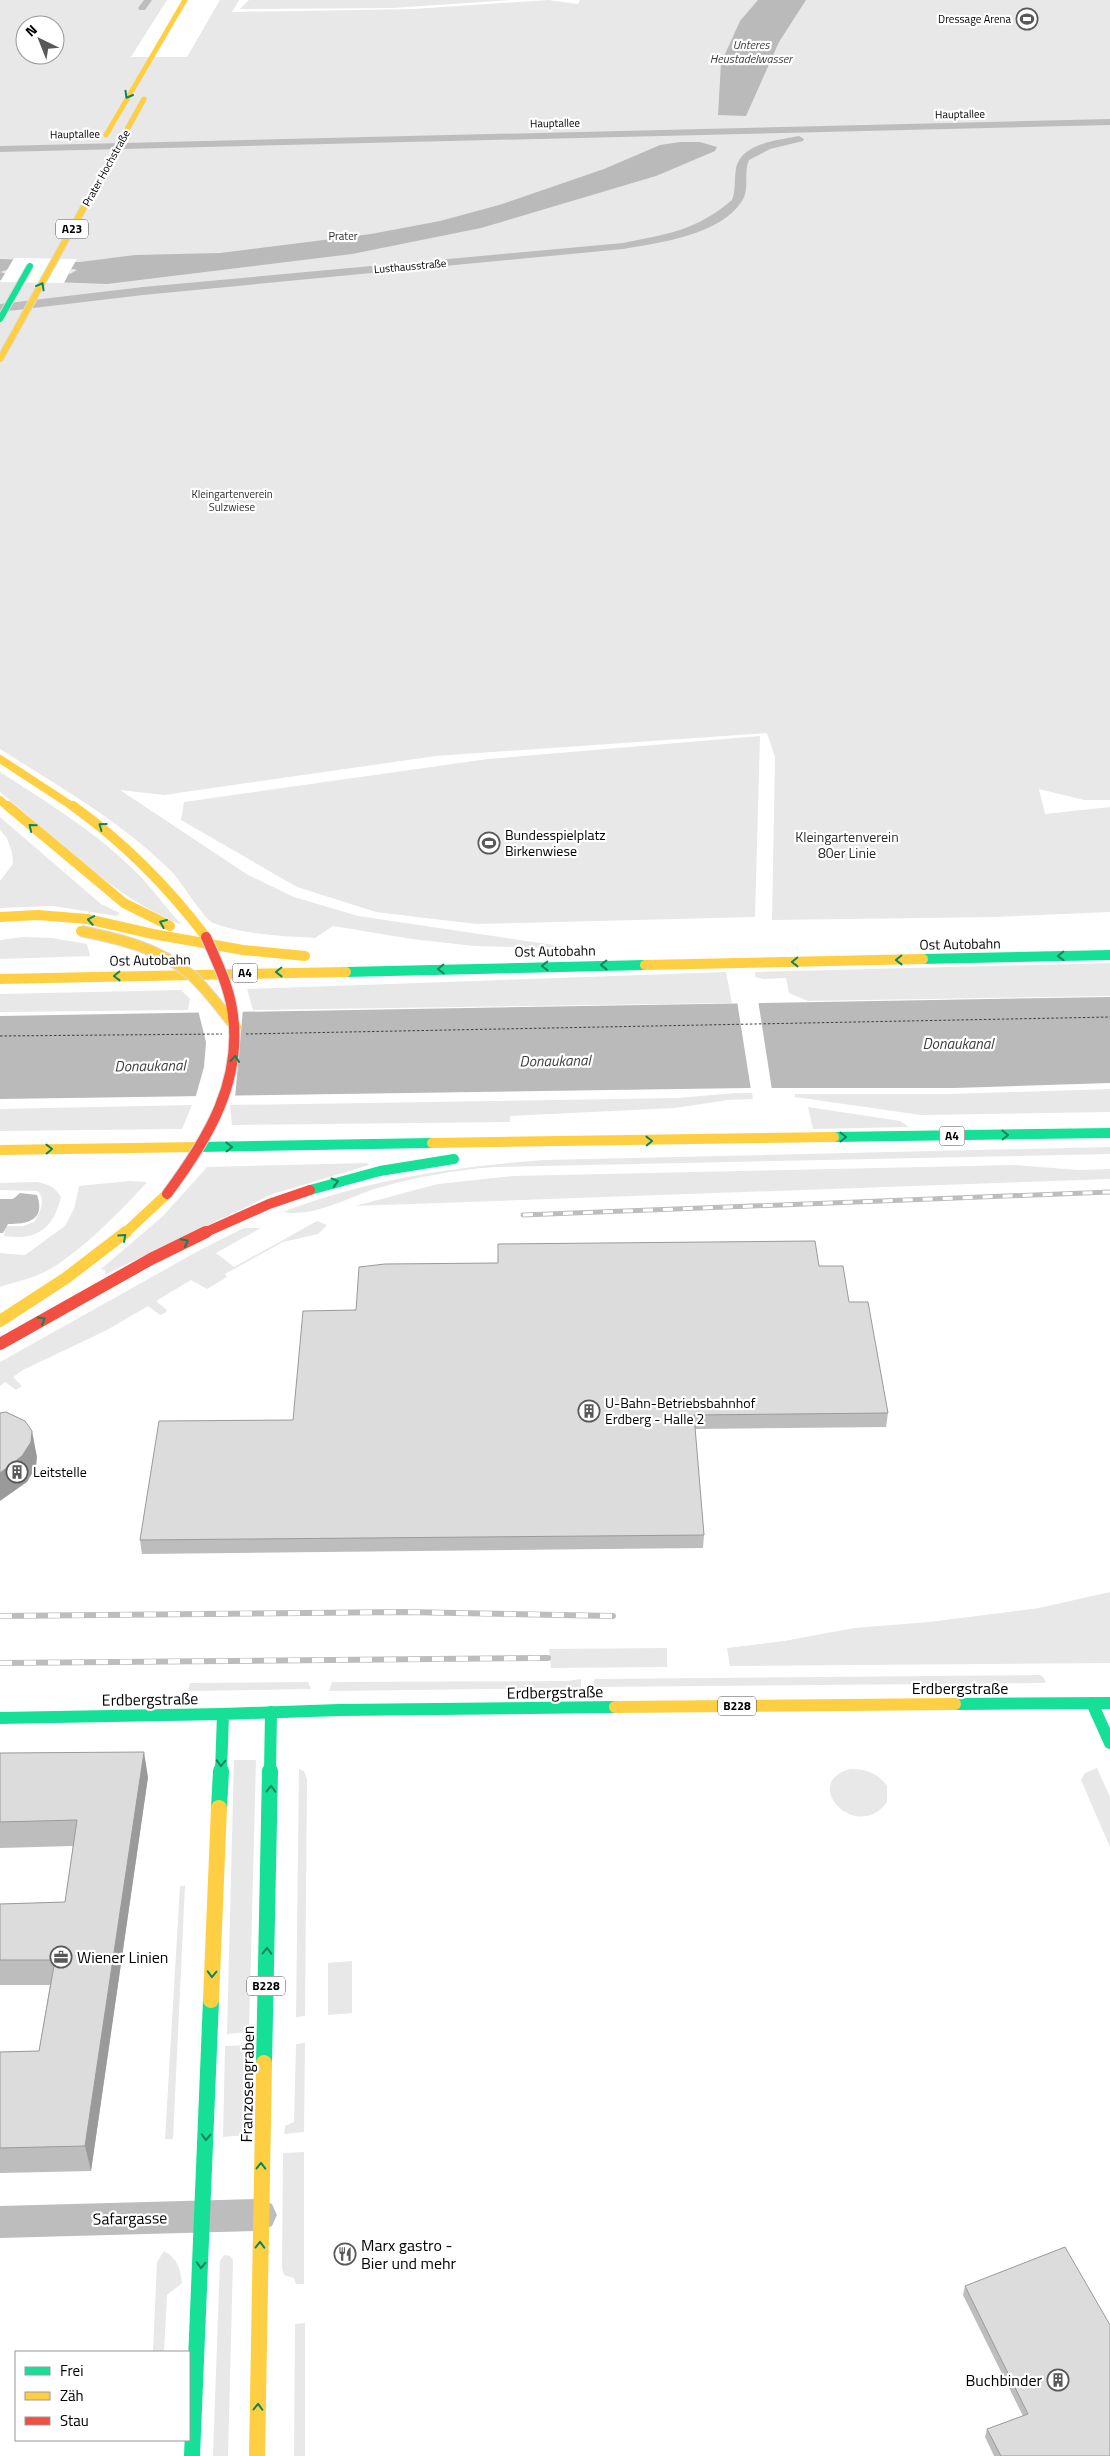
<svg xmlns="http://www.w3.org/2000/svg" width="1110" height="2456" font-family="'Titillium Web',sans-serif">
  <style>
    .green { fill: #e8e8e8; fill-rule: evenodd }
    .water { fill: #bababa; fill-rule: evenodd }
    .pier { fill: #fff }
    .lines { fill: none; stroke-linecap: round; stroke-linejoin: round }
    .ferry { stroke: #3e3e3e; stroke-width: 1; stroke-dasharray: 2.5 2; stroke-linecap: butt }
    .street { fill: #bdbdbd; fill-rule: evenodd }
    .fast-far2 { stroke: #16e098; stroke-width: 10 }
    .fast-far1 { stroke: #16e098; stroke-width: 12 }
    .fast { stroke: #16e098; stroke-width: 16 }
    .slow-far4 { stroke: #ffcf43; stroke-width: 5 }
    .slow-far3 { stroke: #ffcf43; stroke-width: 8 }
    .slow-far2 { stroke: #ffcf43; stroke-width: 10 }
    .slow-far1 { stroke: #ffcf43; stroke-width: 12 }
    .slow { stroke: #ffcf43; stroke-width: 16 }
    .jam-far1 { stroke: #f24e42; stroke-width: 10 }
    .jam { stroke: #f24e42; stroke-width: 12 }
    .rail-far1-casing { stroke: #bdbdbd; stroke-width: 5 }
    .rail-casing { stroke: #bdbdbd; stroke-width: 6 }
    .rail-far1 { stroke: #fff; stroke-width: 3; stroke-dasharray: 10; stroke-linecap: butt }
    .rail { stroke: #fff; stroke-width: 4.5; stroke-dasharray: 12; stroke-linecap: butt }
    .fast-bridge-casing { stroke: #dbdbdb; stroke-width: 8; stroke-linecap: butt }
    .slow-bridge-far2-casing { stroke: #dbdbdb; stroke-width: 6; stroke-linecap: butt }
    .slow-bridge-far1-casing { stroke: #dbdbdb; stroke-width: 8; stroke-linecap: butt }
    .slow-bridge-casing { stroke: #dbdbdb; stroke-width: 12; stroke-linecap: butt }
    .jam-bridge-casing { stroke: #dbdbdb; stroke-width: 12; stroke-linecap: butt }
    .fast-bridge { stroke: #16e098; stroke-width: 6 }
    .slow-bridge-far2 { stroke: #ffcf43; stroke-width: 5 }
    .slow-bridge-far1 { stroke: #ffcf43; stroke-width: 6 }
    .slow-bridge { stroke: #ffcf43; stroke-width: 10 }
    .jam-bridge { stroke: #f24e42; stroke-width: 10 }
    .wall { fill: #bdbdbd }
    .shaded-wall { fill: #9a9a9a }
    .building { fill: #dcdcdc; stroke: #9a9a9a }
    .oneway { stroke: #0d865b }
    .labels { text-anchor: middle; stroke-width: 4.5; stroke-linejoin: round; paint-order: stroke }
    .far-poi-label { font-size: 11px; fill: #000; stroke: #fff; text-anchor: end }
    .far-street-label { font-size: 11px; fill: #000; stroke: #fff }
    .far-park-label { font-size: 11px; fill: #2d2d2d; stroke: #fff }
    .far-water-label { font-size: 12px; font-style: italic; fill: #3e3e3e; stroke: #fff }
    .shield { fill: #fff; stroke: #4c4c4c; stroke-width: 1 }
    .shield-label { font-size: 12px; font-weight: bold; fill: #000 }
    .poi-label { font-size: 14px; fill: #000; stroke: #fff; text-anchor: start }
    .park-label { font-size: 14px; fill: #2d2d2d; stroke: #fff }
    .street-label { font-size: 14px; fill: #000; stroke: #fff }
    .water-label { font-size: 15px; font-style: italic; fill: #3e3e3e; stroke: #fff }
    .near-street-label { font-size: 16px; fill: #000; stroke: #fff }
    .near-poi-label { font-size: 16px; fill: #000; stroke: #fff; text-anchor: start }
  </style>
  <rect width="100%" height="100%" fill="#fff"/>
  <g class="green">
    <path d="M0 0H167L131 57H187L220 0H239L232 12 413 9 548 0 578 4 580 0H1110V800H1084L1039 789 1045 814 1110 807V912L996 917 772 920 775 757 767 733 436 756 164 795 120 790 248 875 294 897 358 916 581 949 474 946 412 939 333 926 315 938C282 936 244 935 213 923 204 919 182 883 173 873 122 822 60 787 0 749ZM25 25H55V55H25Z"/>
    <path d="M249 0H510L393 8 240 9Z"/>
    <path d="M760 736 755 917 476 924 376 912 297 887 181 820 184 802 488 759Z"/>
    <path d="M0 772C48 803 96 832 136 872 153 889 166 908 182 925 112 897 57 839 0 792Z"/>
    <path d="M0 817 101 904 120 913 116 916 53 906 0 908V881L13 864 12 852 7 838 0 830Z"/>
    <path d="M23 937 52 938 87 944 90 956 0 959V940Z"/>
    <path d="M1110 963V996L808 1001 789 993 786 978 763 979 755 977V972Z"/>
    <path d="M726 972 732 1003 253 1010 247 989Z"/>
    <path d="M181 990 190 999 188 1010 0 1012V994Z"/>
    <path d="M1110 1089V1112L921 1115 795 1097V1094H948Z"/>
    <path d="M736 1093H752L753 1099 728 1100 675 1108 510 1116V1122L232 1125 230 1105 678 1098Z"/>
    <path d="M192 1105 182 1129 0 1131V1109Z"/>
    <path d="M808 1107 900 1121 909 1127 813 1129Z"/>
    <path d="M1110 1147V1154L495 1167C455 1170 416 1177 378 1188 348 1197 314 1218 283 1212 368 1179 454 1167 544 1160Z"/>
    <path d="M367 1163 369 1165 273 1194 104 1275 106 1271 101 1269 163 1216 207 1167Z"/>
    <path d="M1015 1165 1078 1170 1110 1169V1179L355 1206 438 1184 513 1176Z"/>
    <path d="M129 1181 147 1182C124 1208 72 1261 40 1274 28 1280 13 1282 0 1287V1253L25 1255 65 1226 74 1209 79 1186Z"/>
    <path d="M36 1182C48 1184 54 1186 61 1197 53 1229 37 1241 4 1236L6 1226H23L34 1222C40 1213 47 1199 37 1191L0 1190V1183Z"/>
    <path d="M317 1221 327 1225 318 1234 283 1242 225 1274 227 1277 207 1289 191 1280 156 1301 167 1310 165 1313 160 1315 148 1306 107 1330 23 1370 13 1377 22 1386 16 1390 5 1382 0 1386V1362L200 1250 244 1228H261L216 1253 234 1267Z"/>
    <path d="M1110 1592V1663L730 1666 727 1648 784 1641 854 1628 929 1622 1039 1608Z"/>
    <path d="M667 1648V1667L551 1668 549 1649Z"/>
    <path d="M1040 1675 1044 1678 1046 1683 594 1687V1679Z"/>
    <path d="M581 1679V1688L329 1691 332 1682 567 1681Z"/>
    <path d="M308 1682 311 1689 188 1691 190 1683Z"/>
    <path d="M234 1760H256L249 2032 227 2034Z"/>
    <path d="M1097 1768 1110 1797V1847L1081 1780 1085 1773Z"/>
    <path d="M299 1769 304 1771 307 1779 305 2016 296 2017Z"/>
    <path d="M850 1769C866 1769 878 1773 887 1786V1802C857 1844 799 1783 850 1769Z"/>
    <path d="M180 1886H185L173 2139H165Z"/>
    <path d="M352 1961V2013L328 2015V1963Z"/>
    <path d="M305 2043 304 2132 284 2134 285 2126 294 2122 296 2044Z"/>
    <path d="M248 2045 247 2135 223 2137 225 2046Z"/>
    <path d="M304 2152V2284H296L294 2278 284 2275 282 2268 283 2153Z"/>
    <path d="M164 2251C178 2259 180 2268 182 2283L167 2295 164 2352H153L157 2262Z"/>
    <path d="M224 2255 230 2256 233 2260 228 2456H213L220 2261Z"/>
    <path d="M305 2323V2456H294L295 2324Z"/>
  </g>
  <g class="water">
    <path d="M758 0H806L779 42 746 116 718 115 721 63 740 21Z"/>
    <path d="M680 142H700L717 147 715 151 656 176 481 228 352 254 107 284 0 280V259L80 262 135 255 220 253 371 234 440 221 499 205 604 169 660 145ZM10 269H74L77 270 70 274H7L0 272Z"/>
    <path d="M1110 997V1083L954 1088H748L0 1099V1016Z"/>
    <path d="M20 1193 37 1195C46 1221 27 1224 8 1224L3 1233H0V1199H13Z"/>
  </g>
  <g class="pier">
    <path d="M14 258 77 259 70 271H10H70L64 283 0 282Z"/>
    <path d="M758 1000 772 1090H751L737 1001Z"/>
    <path d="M243 1009 235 1098 195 1099 204 1067 206 1042 198 1010Z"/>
  </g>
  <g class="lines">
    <g class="ferry">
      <path d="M246 1034 1110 1017"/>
      <path d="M0 1036 222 1034"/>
    </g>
    <g class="street">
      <path d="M144 0H152L145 10H139L138 8Z"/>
      <path d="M1110 119V125L0 152V146Z"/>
      <path d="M799 136 804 139 803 141 770 149 749 160C743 173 750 189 742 201 721 235 658 243 623 249L143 295 0 312V304L143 287 623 243C668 234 695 231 732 200 736 190 734 179 736 169 740 143 779 140 799 136Z"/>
      <path d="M260 2199 272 2204 277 2215 272 2226 260 2231 0 2238V2206Z"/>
    </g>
    <g class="fast-far2">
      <path d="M923 959 1110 955"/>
      <path d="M346 972 645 965"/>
      <path d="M834 1137 1110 1133"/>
      <path d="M198 1147 432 1143"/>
      <path d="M310 1190 380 1171 454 1159"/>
    </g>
    <g class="fast-far1">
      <path d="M1092 1703 1110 1743"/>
      <path d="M955 1704 1110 1703"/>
      <path d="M0 1718 223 1714"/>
      <path d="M221 1772 223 1714 339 1710 615 1707"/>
      <path d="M270 1772 271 1712"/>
    </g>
    <g class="fast">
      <path d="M219 1808 221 1771"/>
      <path d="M264 2063 270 1771"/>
      <path d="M192 2456 211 2000"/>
    </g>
    <path class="slow-far4" d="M106 135 185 0"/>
    <g class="slow-far3">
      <path d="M0 759 75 808"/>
      <path d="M0 800 9 808"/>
    </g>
    <g class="slow-far2">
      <path d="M8 806 124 903 170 926"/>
      <path d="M73 806C125 843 168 887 206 937"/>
      <path d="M0 917 38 915 87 919 153 934 243 950 305 956"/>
      <path d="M645 965 923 959"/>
      <path d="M0 979 346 972"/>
      <path d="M432 1143 834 1137"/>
      <path d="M0 1150 198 1147"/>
      <path d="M125 1233 167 1194"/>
    </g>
    <g class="slow-far1">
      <path d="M0 1321 66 1278 126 1232"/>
      <path d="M615 1707 955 1704"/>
    </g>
    <g class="slow">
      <path d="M211 2000 219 1808"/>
      <path d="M257 2456 264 2063"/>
    </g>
    <path class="jam-far1" d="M204 1233 269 1204 310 1190"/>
    <path class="jam" d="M0 1344 151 1259 206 1232"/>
    <g class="rail-far1-casing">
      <path id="rail-far1" d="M523 1215 1110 1192"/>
    </g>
    <g class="rail-casing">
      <g id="rail">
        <path d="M0 1616 404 1612 613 1616"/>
        <path d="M0 1663 548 1658"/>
      </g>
    </g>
    <use href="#rail-far1" class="rail-far1"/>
    <use href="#rail" class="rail"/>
    <g class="fast-bridge-casing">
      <path id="fast-bridge" d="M0 319 30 266"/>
    </g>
    <g class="slow-bridge-far2-casing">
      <path id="slow-bridge-far2" d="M83 209 144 99"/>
    </g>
    <g class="slow-bridge-far1-casing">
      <path id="slow-bridge-far1" d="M0 359 84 207"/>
    </g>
    <g class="slow-bridge-casing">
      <path id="slow-bridge" d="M81 931C120 939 160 948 191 975 208 990 221 1010 236 1027"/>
    </g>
    <g class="jam-bridge-casing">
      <path id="jam-bridge" d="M167 1194C208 1139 244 1080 232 1009 228 984 216 960 206 937"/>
    </g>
    <use href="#fast-bridge" class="fast-bridge"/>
    <use href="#slow-bridge-far2" class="slow-bridge-far2"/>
    <use href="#slow-bridge-far1" class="slow-bridge-far1"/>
    <use href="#slow-bridge" class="slow-bridge"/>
    <use href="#jam-bridge" class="jam-bridge"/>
  </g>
  <g class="wall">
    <path d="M819 1266 849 1302 888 1413 886 1427 695 1429 704 1535 703 1548 142 1554 140 1540 293 1420 356 1310Z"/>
    <path d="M0 1753 148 1777 91 2171 0 2173V2052L39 2051 50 1985H0V1904L65 1902 73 1846 0 1848Z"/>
    <path d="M965 2286 1110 2456H994L985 2437 987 2429 1023 2416 963 2295Z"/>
  </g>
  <g class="shaded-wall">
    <path d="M32 1431 37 1457 36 1467 27 1482 0 1501V1473Z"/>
    <path d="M144 1752 148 1777 91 2171 85 2146Z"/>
  </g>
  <g class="building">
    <path d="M815 1241 819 1266H843L849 1302H868L888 1413 694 1415 704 1535 140 1540 159 1421 293 1420 303 1311 356 1310 359 1267 385 1264 498 1263V1244Z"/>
    <path d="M6 1412 25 1421 32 1431 31 1442 22 1456 0 1473V1413Z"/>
    <path d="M144 1752 85 2146 0 2148V2052L39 2051 55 1960H0V1904L65 1902 77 1820 0 1822V1753Z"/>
    <path d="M1065 2247 1110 2325V2456H1001L987 2429 1028 2414 965 2286Z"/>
  </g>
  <defs><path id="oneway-chevron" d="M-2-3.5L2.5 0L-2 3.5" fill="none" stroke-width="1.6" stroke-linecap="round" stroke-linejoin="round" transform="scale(1.25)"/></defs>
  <g class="oneway">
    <use href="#oneway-chevron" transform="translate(128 95) rotate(120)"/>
    <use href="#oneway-chevron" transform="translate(41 286) rotate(-61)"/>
    <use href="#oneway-chevron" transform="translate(102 826) rotate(-144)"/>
    <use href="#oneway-chevron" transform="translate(32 827) rotate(-140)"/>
    <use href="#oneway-chevron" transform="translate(91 920) rotate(-170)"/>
    <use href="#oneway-chevron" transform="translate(163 923) rotate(-157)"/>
    <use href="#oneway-chevron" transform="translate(1061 956) rotate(178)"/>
    <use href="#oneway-chevron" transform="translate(899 960) rotate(179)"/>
    <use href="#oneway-chevron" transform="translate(795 962) rotate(179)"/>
    <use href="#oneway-chevron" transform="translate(604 965) rotate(179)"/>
    <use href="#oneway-chevron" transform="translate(545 966) rotate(179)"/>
    <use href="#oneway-chevron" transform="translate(441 969) rotate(179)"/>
    <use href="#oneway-chevron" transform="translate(279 972) rotate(179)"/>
    <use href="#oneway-chevron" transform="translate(117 976) rotate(179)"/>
    <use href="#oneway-chevron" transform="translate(235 1059) rotate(-84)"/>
    <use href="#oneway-chevron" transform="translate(1005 1135) rotate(-1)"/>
    <use href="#oneway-chevron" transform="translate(843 1137) rotate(-1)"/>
    <use href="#oneway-chevron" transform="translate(649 1141) rotate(-1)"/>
    <use href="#oneway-chevron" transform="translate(229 1147) rotate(-1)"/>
    <use href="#oneway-chevron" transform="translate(49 1149) rotate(-1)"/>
    <use href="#oneway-chevron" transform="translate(335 1182) rotate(-15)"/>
    <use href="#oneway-chevron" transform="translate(123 1237) rotate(-42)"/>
    <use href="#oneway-chevron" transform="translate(185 1242) rotate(-28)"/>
    <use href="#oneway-chevron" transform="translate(42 1320) rotate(-30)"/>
    <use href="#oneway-chevron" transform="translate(221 1763) rotate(92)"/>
    <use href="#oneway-chevron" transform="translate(271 1789) rotate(-89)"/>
    <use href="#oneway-chevron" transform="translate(267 1951) rotate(-89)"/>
    <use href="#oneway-chevron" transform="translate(212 1974) rotate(92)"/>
    <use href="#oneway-chevron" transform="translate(206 2137) rotate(93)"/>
    <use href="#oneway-chevron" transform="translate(261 2166) rotate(-89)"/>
    <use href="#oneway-chevron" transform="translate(260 2245) rotate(-89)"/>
    <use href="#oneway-chevron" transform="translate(201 2265) rotate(93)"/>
    <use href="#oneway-chevron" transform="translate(258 2407) rotate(-89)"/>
  </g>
  <defs>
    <g id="stadium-ring" transform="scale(1.125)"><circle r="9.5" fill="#fff" stroke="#595959" stroke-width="1.5"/><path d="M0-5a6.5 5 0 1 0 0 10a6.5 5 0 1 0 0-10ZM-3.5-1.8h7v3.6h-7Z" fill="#595959"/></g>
    <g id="building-ring" transform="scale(1.125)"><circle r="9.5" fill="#fff" stroke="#595959" stroke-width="1.5"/><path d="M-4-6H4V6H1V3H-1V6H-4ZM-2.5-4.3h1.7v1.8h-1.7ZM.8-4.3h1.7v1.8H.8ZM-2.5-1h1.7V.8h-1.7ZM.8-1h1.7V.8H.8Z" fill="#595959"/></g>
    <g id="office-ring" transform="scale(1.125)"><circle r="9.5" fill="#fff" stroke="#595959" stroke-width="1.5"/><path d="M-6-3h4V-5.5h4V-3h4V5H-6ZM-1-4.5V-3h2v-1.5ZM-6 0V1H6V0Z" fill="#595959"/></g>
    <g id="restaurant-ring" transform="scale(1.125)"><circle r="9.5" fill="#fff" stroke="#595959" stroke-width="1.5"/><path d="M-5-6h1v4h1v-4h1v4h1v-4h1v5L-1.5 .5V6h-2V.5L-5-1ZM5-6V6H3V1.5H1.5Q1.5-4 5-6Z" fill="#595959"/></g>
  </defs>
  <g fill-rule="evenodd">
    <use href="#stadium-ring" x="1027" y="19"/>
    <use href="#stadium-ring" x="489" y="843"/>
    <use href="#building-ring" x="589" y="1411"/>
    <use href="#building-ring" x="17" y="1472"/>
    <use href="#office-ring" x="61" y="1957"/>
    <use href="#restaurant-ring" x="345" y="2254"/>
    <use href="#building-ring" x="1058" y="2380"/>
  </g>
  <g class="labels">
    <g class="far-poi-label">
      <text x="1011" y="23">Dressage Arena</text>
    </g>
    <g class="far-street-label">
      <text transform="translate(960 114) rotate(-1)" y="4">Hauptallee</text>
      <text transform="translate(555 123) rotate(-1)" y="4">Hauptallee</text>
      <text transform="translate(75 134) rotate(-1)" y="4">Hauptallee</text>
      <text transform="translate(106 168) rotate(-61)" y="4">Prater Hochstraße</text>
      <text transform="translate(410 266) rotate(-5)" y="4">Lusthausstraße</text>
    </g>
    <g class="far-park-label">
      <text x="343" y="240">Prater</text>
      <text x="232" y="498">Kleingartenverein<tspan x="232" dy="13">Sulzwiese</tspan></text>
    </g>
    <g class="far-water-label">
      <text x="751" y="49">Unteres<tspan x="751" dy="14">Heustadelwasser</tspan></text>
    </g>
    <g class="shield">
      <rect x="56" y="219.5" width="32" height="19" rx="4"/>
      <rect x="232.5" y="963.5" width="25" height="19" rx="4"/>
      <rect x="939.5" y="1126.5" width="25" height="19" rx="4"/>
      <rect x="718" y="1696.5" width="38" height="19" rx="4"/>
      <rect x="247" y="1976.5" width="38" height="19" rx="4"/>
    </g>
    <g class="shield-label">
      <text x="72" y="233">A23</text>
      <text x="245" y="977">A4</text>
      <text x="952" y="1140">A4</text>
      <text x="737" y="1710">B228</text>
      <text x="266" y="1990">B228</text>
    </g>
    <g class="poi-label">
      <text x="505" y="840">Bundesspielplatz<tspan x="505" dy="16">Birkenwiese</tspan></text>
      <text x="605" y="1408">U-Bahn-Betriebsbahnhof<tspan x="605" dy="16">Erdberg - Halle 2</tspan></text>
      <text x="33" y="1477">Leitstelle</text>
    </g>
    <g class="park-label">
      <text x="847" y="842">Kleingartenverein<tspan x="847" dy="16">80er Linie</tspan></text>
    </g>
    <g class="street-label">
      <text transform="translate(960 944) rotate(-1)" y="5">Ost Autobahn</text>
      <text transform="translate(555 951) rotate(-1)" y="5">Ost Autobahn</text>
      <text transform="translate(150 960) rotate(-1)" y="5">Ost Autobahn</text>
    </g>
    <g class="water-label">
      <text x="958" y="1049">Donaukanal</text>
      <text transform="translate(555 1061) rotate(-1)" y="5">Donaukanal</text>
      <text transform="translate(150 1066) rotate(-1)" y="5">Donaukanal</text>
    </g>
    <g class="near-street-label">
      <text x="960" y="1694">Erdbergstraße</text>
      <text transform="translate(555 1692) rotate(-1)" y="6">Erdbergstraße</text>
      <text transform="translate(150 1699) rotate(-1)" y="6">Erdbergstraße</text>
      <text transform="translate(247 2084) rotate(-89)" y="6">Franzosengraben</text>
      <text transform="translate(130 2218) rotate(-1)" y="6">Safargasse</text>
    </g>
    <g class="near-poi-label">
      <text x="77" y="1963">Wiener Linien</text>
      <text x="361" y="2251">Marx gastro -<tspan x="361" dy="18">Bier und mehr</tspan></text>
      <text x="1042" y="2386" text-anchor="end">Buchbinder</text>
    </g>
  </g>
  <rect x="15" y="2351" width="175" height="90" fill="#ffffff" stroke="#999999"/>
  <rect x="25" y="2367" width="25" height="8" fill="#16e098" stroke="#999999"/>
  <text x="60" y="2376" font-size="15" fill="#000000">Frei</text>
  <rect x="25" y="2392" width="25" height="8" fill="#ffcf43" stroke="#999999"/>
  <text x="60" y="2401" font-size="15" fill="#000000">Zäh</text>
  <rect x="25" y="2417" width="25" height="8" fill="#f24e42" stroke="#999999"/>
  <text x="60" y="2426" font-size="15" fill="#000000">Stau</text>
  <g transform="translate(40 40) rotate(317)"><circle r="24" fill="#ffffff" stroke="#999999"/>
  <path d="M0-4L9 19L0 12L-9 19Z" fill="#595959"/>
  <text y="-8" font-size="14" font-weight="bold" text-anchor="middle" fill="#000000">N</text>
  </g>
</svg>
